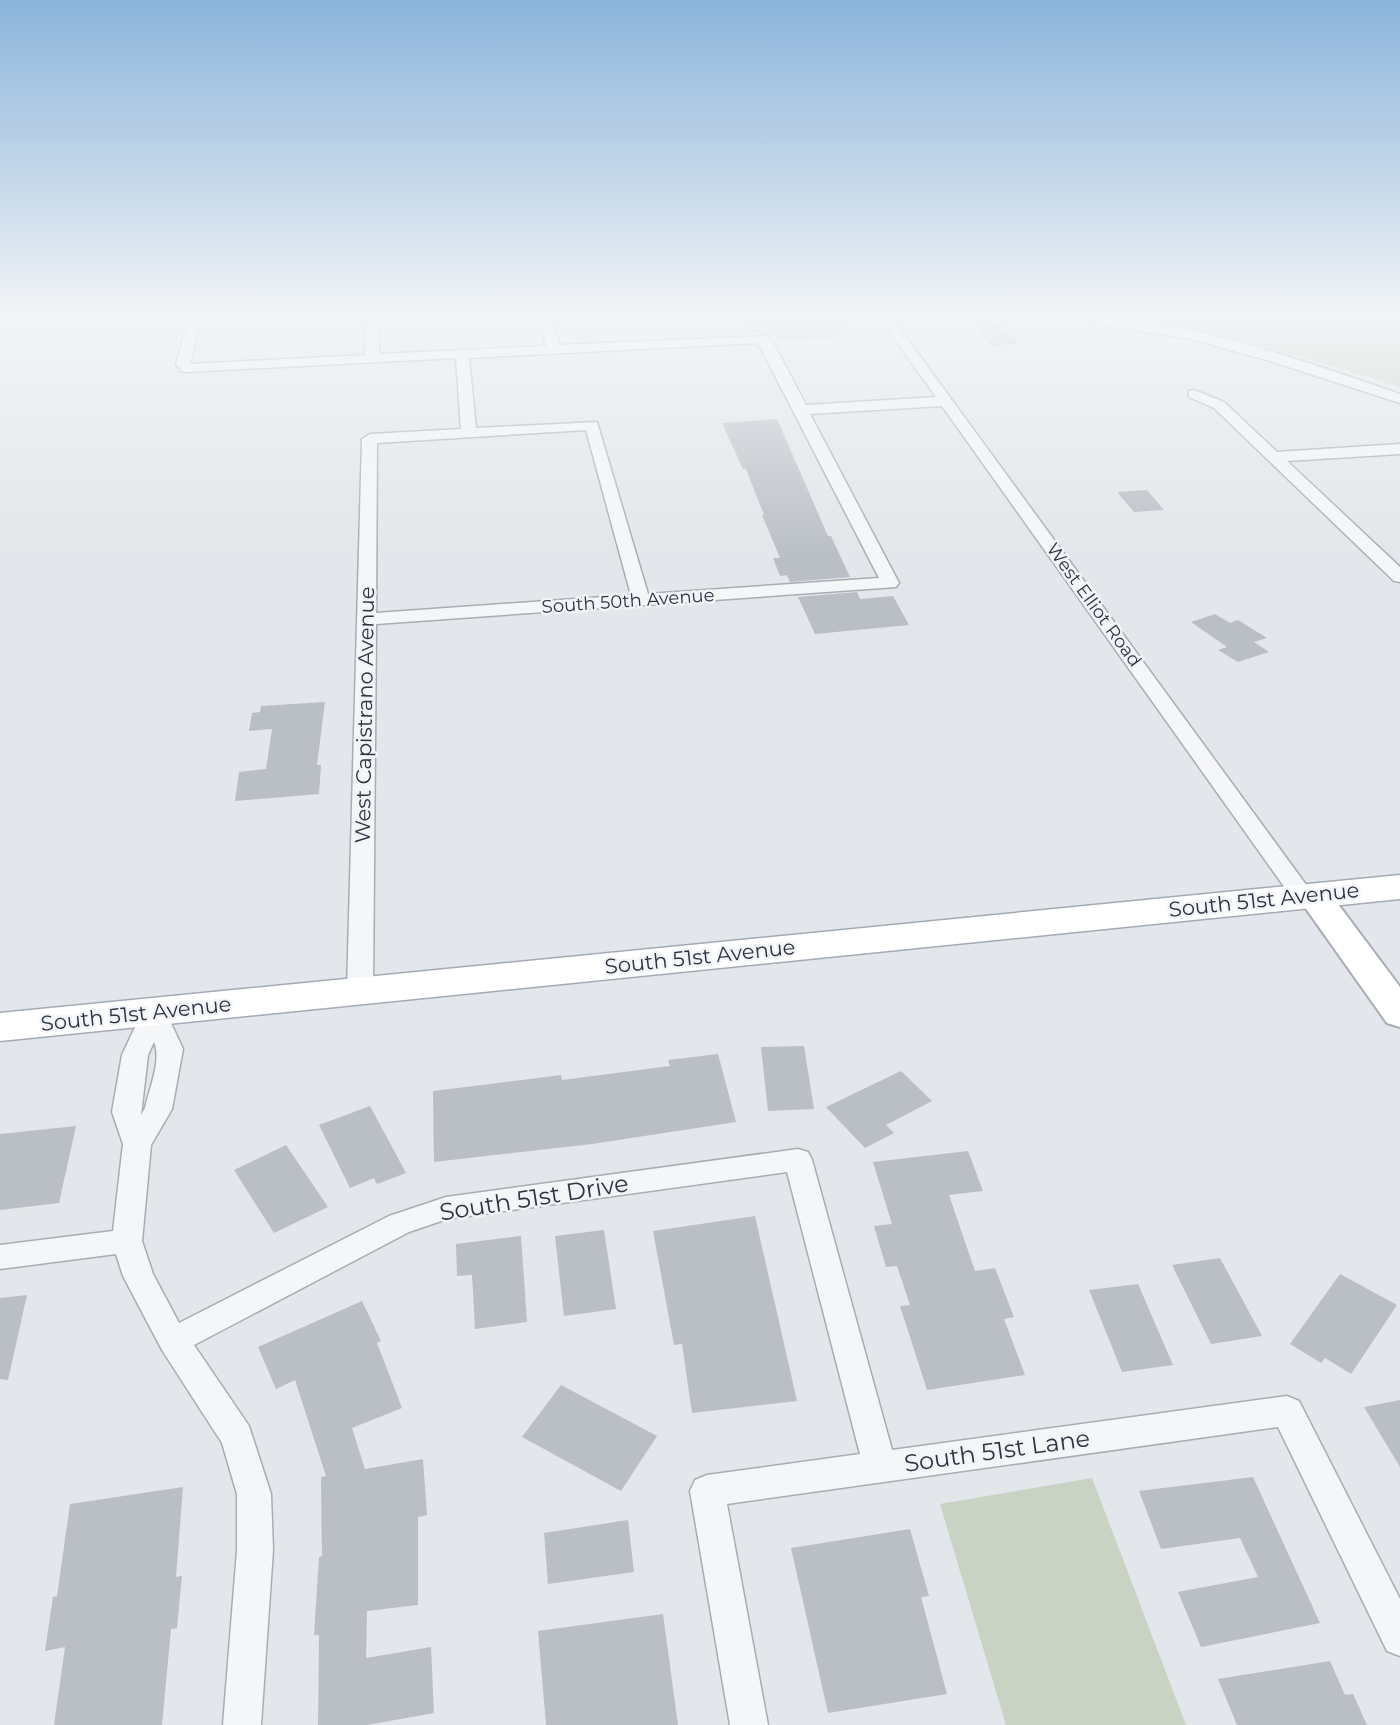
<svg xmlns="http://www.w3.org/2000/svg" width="1400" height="1725" font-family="Montserrat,sans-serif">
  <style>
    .green { fill: #c8d3c4 }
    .building { fill: #babfc6 }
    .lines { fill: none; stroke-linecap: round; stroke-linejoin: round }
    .street-casing { stroke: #a8adb4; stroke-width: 3 }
    .secondary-casing { stroke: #a8adb4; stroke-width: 4 }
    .primary-casing { stroke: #a3aab5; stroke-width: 3 }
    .path { stroke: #bdc0c5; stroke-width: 2.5; stroke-dasharray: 3.5 3.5; stroke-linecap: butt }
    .street { fill: #f5f6f8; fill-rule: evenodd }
    .secondary { fill: #fff; fill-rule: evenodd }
    .primary { fill: #fff; fill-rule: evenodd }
    .labels { text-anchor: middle; stroke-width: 5; stroke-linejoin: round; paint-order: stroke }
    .far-street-label { font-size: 18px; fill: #2c3441; stroke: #f2f4f7 }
    .street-label { font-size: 21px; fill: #2c3441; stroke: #f2f4f7 }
    .near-street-label { font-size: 24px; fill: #2c3441; stroke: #f2f4f7 }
  </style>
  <rect width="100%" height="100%" fill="#e3e6ea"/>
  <g class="green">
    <path d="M743 314H839L850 331 838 338 781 341 774 336 752 332Z"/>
    <path d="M1116 314H1400V387C1306 357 1214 330 1116 314Z"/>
    <path d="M1092 1478 1186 1725H1006L940 1504Z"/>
  </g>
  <g class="building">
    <path d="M1002 325 1019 344 991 346 975 327Z"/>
    <path d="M777 419 828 536H831L850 577 790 582 787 575 780 576 773 558H780L762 515H764L746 469H743L722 423Z"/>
    <path d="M1147 490 1164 510 1134 512 1117 492Z"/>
    <path d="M857 592 860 599 893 596 909 625 815 634 798 597Z"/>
    <path d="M1215 614 1230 623 1238 620 1267 638 1254 642 1269 652 1238 662 1218 650 1227 647 1191 622Z"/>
    <path d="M325 702 317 765H321L319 794 235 801 239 772 266 769 272 729 249 731 252 713 260 712 261 706Z"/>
    <path d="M804 1046 814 1109 768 1111 761 1047Z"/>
    <path d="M718 1054 736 1122 592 1144 434 1162 433 1091 561 1075 562 1080 670 1066 668 1060Z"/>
    <path d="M901 1071 932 1101 886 1125 894 1133 865 1148 826 1107Z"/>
    <path d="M370 1106 406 1173 377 1184 374 1178 350 1188 319 1125Z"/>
    <path d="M76 1126 59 1203 0 1210V1134Z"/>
    <path d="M286 1145 328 1207 274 1233 234 1170Z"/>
    <path d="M968 1151 983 1191 949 1195 975 1271 995 1268 1014 1317 1004 1319 1025 1375 927 1390 900 1306 910 1305 897 1266 886 1267 874 1226 892 1224 873 1162Z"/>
    <path d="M755 1216 797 1401 692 1413 682 1344 674 1345 653 1231Z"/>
    <path d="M604 1230 616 1309 564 1316 555 1236Z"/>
    <path d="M521 1236 527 1322 475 1329 472 1275 457 1276 456 1244Z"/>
    <path d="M1220 1258 1262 1336 1211 1344 1172 1265Z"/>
    <path d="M1340 1274 1397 1305 1351 1374 1325 1358 1321 1363 1290 1344Z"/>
    <path d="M1138 1284 1173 1365 1122 1372 1089 1290Z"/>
    <path d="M27 1295 8 1380 0 1379V1298Z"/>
    <path d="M362 1301 381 1341 377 1343 402 1408 352 1428 365 1469 423 1459 427 1515 418 1517V1605L367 1611 366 1658 431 1647 434 1713 367 1725H318L319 1635H314L319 1557 322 1556 321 1477 326 1476 295 1380 276 1389 258 1347Z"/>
    <path d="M561 1385 657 1436 621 1491 522 1437Z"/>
    <path d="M1400 1400V1467L1364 1407Z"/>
    <path d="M1253 1477 1320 1623 1201 1647 1178 1592 1258 1577 1240 1538 1161 1549 1139 1491Z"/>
    <path d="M183 1487 176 1577 182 1576 177 1628 171 1629 162 1725H54L65 1647 45 1651 53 1597 57 1596 70 1504Z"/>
    <path d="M628 1520 634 1572 548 1584 544 1533Z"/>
    <path d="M910 1529 929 1596 921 1597 947 1694 828 1713 791 1548Z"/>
    <path d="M663 1614 678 1725H546L538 1631Z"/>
    <path d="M1330 1661 1345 1695 1353 1694 1367 1725H1237L1218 1679Z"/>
  </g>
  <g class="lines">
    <g class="street-casing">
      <g id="street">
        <path d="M190 314H202L190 364 365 355 366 314H378L379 354 546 346 539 314H551L559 345 766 336 774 344 806 405 936 397 877 314H889L1315 897 1311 902 1303 904 1295 902 942 406 810 414 899 583 896 587 376 624 373 991 369 997 360 1000 351 997 347 991 362 439 370 434 461 429 456 358 186 372 181 371 176 364ZM758 343 879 578 648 594 597 422 476 428 469 358ZM586 430 631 595 376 613 377 443Z"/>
        <path d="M1056 314C1173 314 1290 356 1400 394V403L1270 361 1191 339 1062 318Z"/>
        <path d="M1194 390 1224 402 1277 452 1400 444V454L1287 461 1400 567V582L1394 581 1214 408 1189 397V391Z"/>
        <path d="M154 1003 163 1006 183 1049 172 1109 151 1145 142 1241 153 1274 179 1323 389 1216 446 1197 798 1149 808 1152 812 1160 892 1450 1287 1396 1299 1401 1400 1599V1656L1387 1651 1278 1427 727 1504 768 1725H730L690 1491 695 1480 707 1475 860 1454 787 1172 447 1219 409 1232 194 1345 249 1426 271 1494 273 1550 261 1725H223L237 1550V1494L222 1443 162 1350 123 1276 116 1254 0 1269V1245L113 1231 123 1144 112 1112 122 1055 145 1006ZM154 1042C162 1060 149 1089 145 1108L141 1115 148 1055Z"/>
      </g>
    </g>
    <g class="secondary-casing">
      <path id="secondary" d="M1314 885 1326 888 1400 987V1027L1387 1023 1297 896 1302 888Z"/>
    </g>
    <g class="primary-casing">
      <path id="primary" d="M1400 875V899L0 1041V1013Z"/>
    </g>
    <path class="path" d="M1230 326 1319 314"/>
    <use href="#street" class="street"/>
    <use href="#secondary" class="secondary"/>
    <use href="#primary" class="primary"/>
  </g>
  <linearGradient id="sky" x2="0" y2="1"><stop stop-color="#8bb4db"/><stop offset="0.57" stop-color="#f2f4f6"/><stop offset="1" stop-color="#f2f4f6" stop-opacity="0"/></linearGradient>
  <rect width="1400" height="555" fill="url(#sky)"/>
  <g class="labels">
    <g class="far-street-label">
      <text transform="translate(628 601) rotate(-4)" y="6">South 50th Avenue</text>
      <text transform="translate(1094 605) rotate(54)" y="6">West Elliot Road</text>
    </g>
    <g class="street-label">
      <text transform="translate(365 715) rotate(-89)" y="7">West Capistrano Avenue</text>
      <text transform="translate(1264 900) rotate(-6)" y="7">South 51st Avenue</text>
      <text transform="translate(700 957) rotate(-6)" y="7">South 51st Avenue</text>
      <text transform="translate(136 1014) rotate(-6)" y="7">South 51st Avenue</text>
    </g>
    <g class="near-street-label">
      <text transform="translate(534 1198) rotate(-9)" y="8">South 51st Drive</text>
      <text transform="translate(997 1451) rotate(-8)" y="8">South 51st Lane</text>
    </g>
  </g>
</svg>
